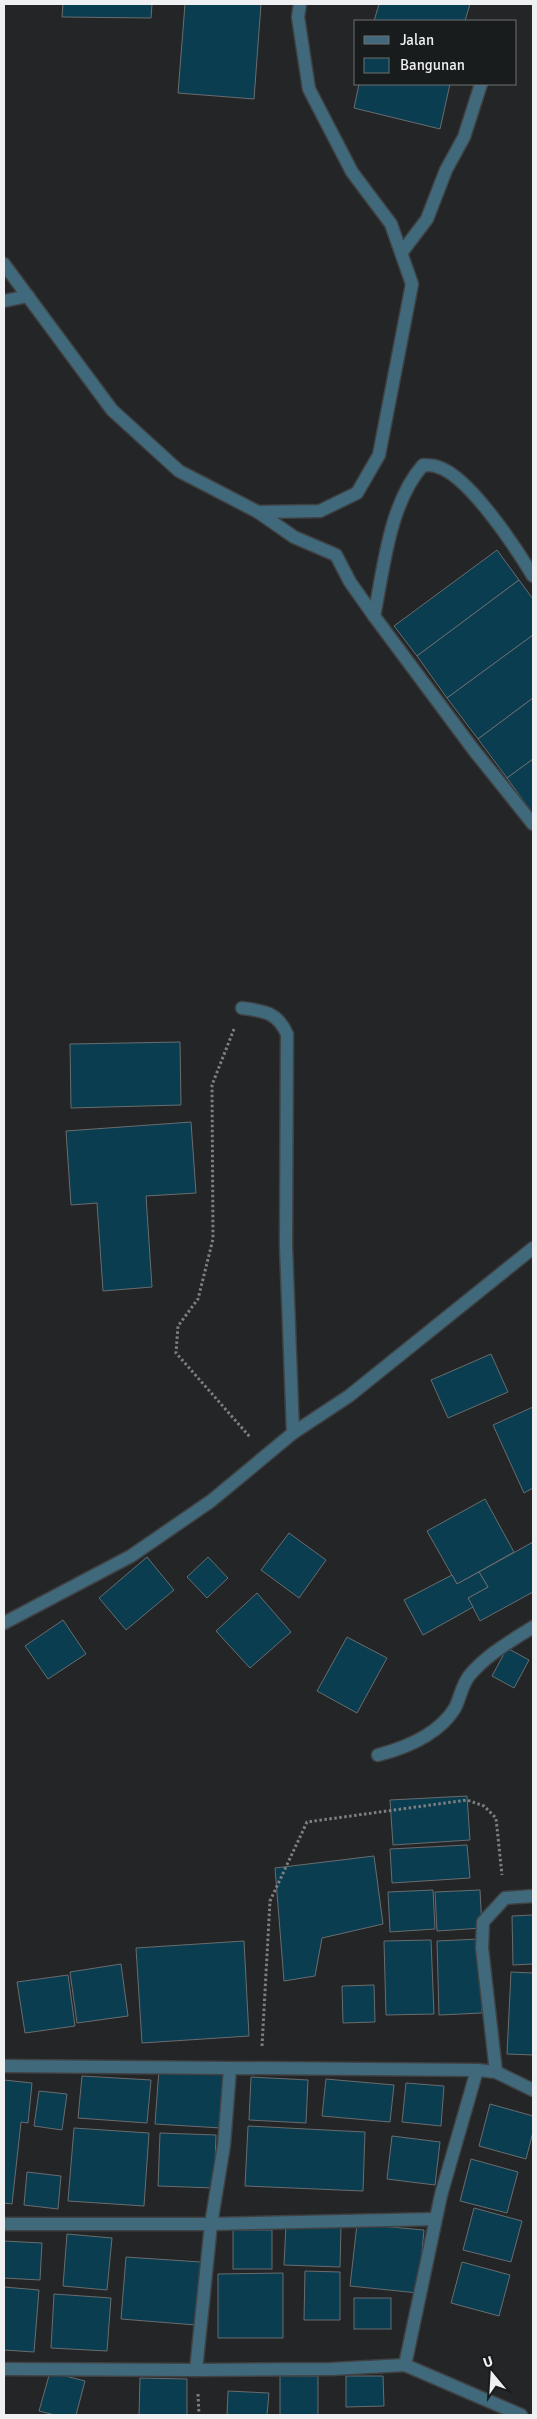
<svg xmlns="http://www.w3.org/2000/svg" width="537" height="2419" font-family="Signika,sans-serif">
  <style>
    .building { fill: #0b3d51; stroke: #696c6e }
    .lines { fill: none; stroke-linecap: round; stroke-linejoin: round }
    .minor-casing { stroke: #3f4143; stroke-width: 15 }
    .path { stroke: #7d7f81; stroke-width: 3; stroke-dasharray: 2.5 2.5; stroke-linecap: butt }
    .minor { stroke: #41697c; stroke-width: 12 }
  </style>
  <rect width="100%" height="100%" fill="#232527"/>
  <g class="building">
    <path d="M63 4H152L151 18 62 17Z"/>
    <path d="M185 4H261L254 99 178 93Z"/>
    <path d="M379 4H470L465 21H374Z"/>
    <path d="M359 84H450L440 129 354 108Z"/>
    <path d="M497 550 519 580 417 656 394 626Z"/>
    <path d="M519 580 533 599V635L447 698 417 656Z"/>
    <path d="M533 635V698L478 739 447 698Z"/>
    <path d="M533 698V759L507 778 478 739Z"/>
    <path d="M533 759V814L507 778Z"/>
    <path d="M180 1042 181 1105 71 1108 70 1044Z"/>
    <path d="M191 1122 196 1193 146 1196 152 1287 103 1291 97 1203 71 1205 66 1131Z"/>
    <path d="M491 1354 508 1392 448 1418 431 1380Z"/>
    <path d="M533 1407V1488L524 1493 493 1425Z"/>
    <path d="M485 1499 514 1552 457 1584 427 1531Z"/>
    <path d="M289 1533 326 1560 299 1598 261 1570Z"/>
    <path d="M533 1542V1592L480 1621 468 1598 488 1587 479 1572Z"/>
    <path d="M147 1557 174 1590 126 1630 99 1598Z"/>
    <path d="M208 1557 228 1578 207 1598 187 1577Z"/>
    <path d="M479 1572 488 1587 468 1598 473 1607 423 1635 404 1600 452 1575 457 1584Z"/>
    <path d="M257 1593 291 1632 250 1668 216 1631Z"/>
    <path d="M63 1620 86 1654 48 1679 25 1646Z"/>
    <path d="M347 1637 387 1658 357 1713 317 1691Z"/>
    <path d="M507 1648 529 1660 514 1688 492 1676Z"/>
    <path d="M467 1796 470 1840 393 1845 390 1800Z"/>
    <path d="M467 1845 470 1878 392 1883 390 1849Z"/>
    <path d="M374 1856 383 1924 322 1938 315 1976 284 1981 275 1868Z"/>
    <path d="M433 1890 435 1929 390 1932 388 1892Z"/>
    <path d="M480 1890 482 1928 437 1931 435 1892Z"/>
    <path d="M533 1915V1964L513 1965 512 1916Z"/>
    <path d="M479 1939 482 2013 439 2015 437 1941Z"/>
    <path d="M431 1940 434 2014 386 2015 384 1941Z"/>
    <path d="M244 1941 249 2036 142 2043 136 1948Z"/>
    <path d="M121 1964 128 2016 77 2023 70 1972Z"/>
    <path d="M511 1972 533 1973V2055L507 2054Z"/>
    <path d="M68 1975 75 2026 25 2033 17 1982Z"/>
    <path d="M374 1985 375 2022 343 2023 342 1986Z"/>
    <path d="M159 2069 224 2072 221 2128 155 2124Z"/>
    <path d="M82 2076 151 2080 147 2123 78 2118Z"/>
    <path d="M251 2077 308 2080 306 2123 249 2120Z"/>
    <path d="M326 2079 394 2085 390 2122 322 2116Z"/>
    <path d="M4 2080 32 2083 28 2123 21 2122 12 2204 4 2203Z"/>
    <path d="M406 2083 444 2086 441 2126 402 2122Z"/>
    <path d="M39 2091 67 2094 62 2130 34 2126Z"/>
    <path d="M490 2104 533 2116V2132L526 2159 479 2146Z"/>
    <path d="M248 2126 365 2132 363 2191 245 2186Z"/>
    <path d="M74 2128 149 2133 144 2206 68 2201Z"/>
    <path d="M160 2133 216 2135 214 2188 158 2186Z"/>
    <path d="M392 2136 440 2142 435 2185 387 2179Z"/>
    <path d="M471 2159 518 2172 507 2213 460 2201Z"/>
    <path d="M27 2172 61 2176 58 2209 24 2205Z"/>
    <path d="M474 2208 522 2221 511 2262 463 2250Z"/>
    <path d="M286 2224 341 2226 340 2267 284 2265Z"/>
    <path d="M357 2224 424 2230 418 2293 350 2286Z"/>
    <rect x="233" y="2230" width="39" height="39"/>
    <path d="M67 2234 112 2238 107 2290 63 2286Z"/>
    <path d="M4 2241 42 2243 40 2280 4 2278Z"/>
    <path d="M126 2257 201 2262 196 2325 121 2319Z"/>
    <path d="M462 2262 510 2275 499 2316 451 2303Z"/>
    <path d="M305 2271 340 2272V2320H304Z"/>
    <path d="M283 2273V2338H218V2274Z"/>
    <path d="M4 2287 39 2290 34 2352 4 2350Z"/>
    <path d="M54 2294 111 2298 107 2351 51 2348Z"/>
    <rect x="354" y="2298" width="37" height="31"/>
    <path d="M50 2372 85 2381 76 2415H55L39 2411Z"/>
    <rect x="280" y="2376" width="38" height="39"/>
    <path d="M346 2376H383L384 2406 346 2407Z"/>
    <path d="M140 2378 187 2379V2415H139Z"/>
    <path d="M228 2391 269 2393 267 2415H227Z"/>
  </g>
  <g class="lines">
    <g class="minor-casing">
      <g id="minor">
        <path d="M402 252 427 219 446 170 464 137 481 84"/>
        <path d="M4 264 112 410 179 471 258 512 294 537 336 555 350 582 374 616 473 749 533 824"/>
        <path d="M4 301 28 296"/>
        <path d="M258 512 320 511 357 493 379 455 412 284 391 224 352 172 309 89 298 17 300 4"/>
        <path d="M374 616C384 567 389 504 423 465 428 465 434 465 438 467 469 476 516 548 533 576"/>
        <path d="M242 1008C264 1011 277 1012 287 1034L286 1246 293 1433"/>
        <path d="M4 1623 131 1556 211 1501 293 1433 349 1396 533 1248"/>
        <path d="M378 1755C405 1748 439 1734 455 1708 460 1698 462 1685 469 1676 486 1655 511 1641 533 1627"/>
        <path d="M4 2066 477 2070 496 2072 533 2090"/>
        <path d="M230 2069 224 2145 211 2224 435 2219"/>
        <path d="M496 2072 482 1948 483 1922 505 1898 533 1896"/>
        <path d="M4 2224H211L196 2370 332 2369 405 2365 521 2415"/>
        <path d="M405 2365 441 2195 477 2070"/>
        <path d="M4 2369 196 2370"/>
      </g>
    </g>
    <g class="path">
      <path d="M234 1029 212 1085 213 1239 198 1299 178 1326 176 1353 250 1437"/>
      <path d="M262 2046 270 1901 307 1822 467 1800 484 1806 496 1818 502 1875"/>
      <path d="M198 2394 199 2415"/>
    </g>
    <use href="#minor" class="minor"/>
  </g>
  <rect width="537" height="2419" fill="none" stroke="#eef0f1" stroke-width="10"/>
  <rect x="354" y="20" width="162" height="65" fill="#191c1d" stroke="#6e7172"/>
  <rect x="364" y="36" width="25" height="8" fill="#41697c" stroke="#6e7172"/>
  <text x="400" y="45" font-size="15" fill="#eef0f1">Jalan</text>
  <rect x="364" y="58" width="25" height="15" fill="#0b3d51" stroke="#6e7172"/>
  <text x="400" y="70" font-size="15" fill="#eef0f1">Bangunan</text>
  <g transform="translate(492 2374) rotate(342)" stroke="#191c1d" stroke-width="4" paint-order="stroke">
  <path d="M0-4L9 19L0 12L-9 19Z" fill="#eef0f1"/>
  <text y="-8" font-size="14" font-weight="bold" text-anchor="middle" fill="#eef0f1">U</text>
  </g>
</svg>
